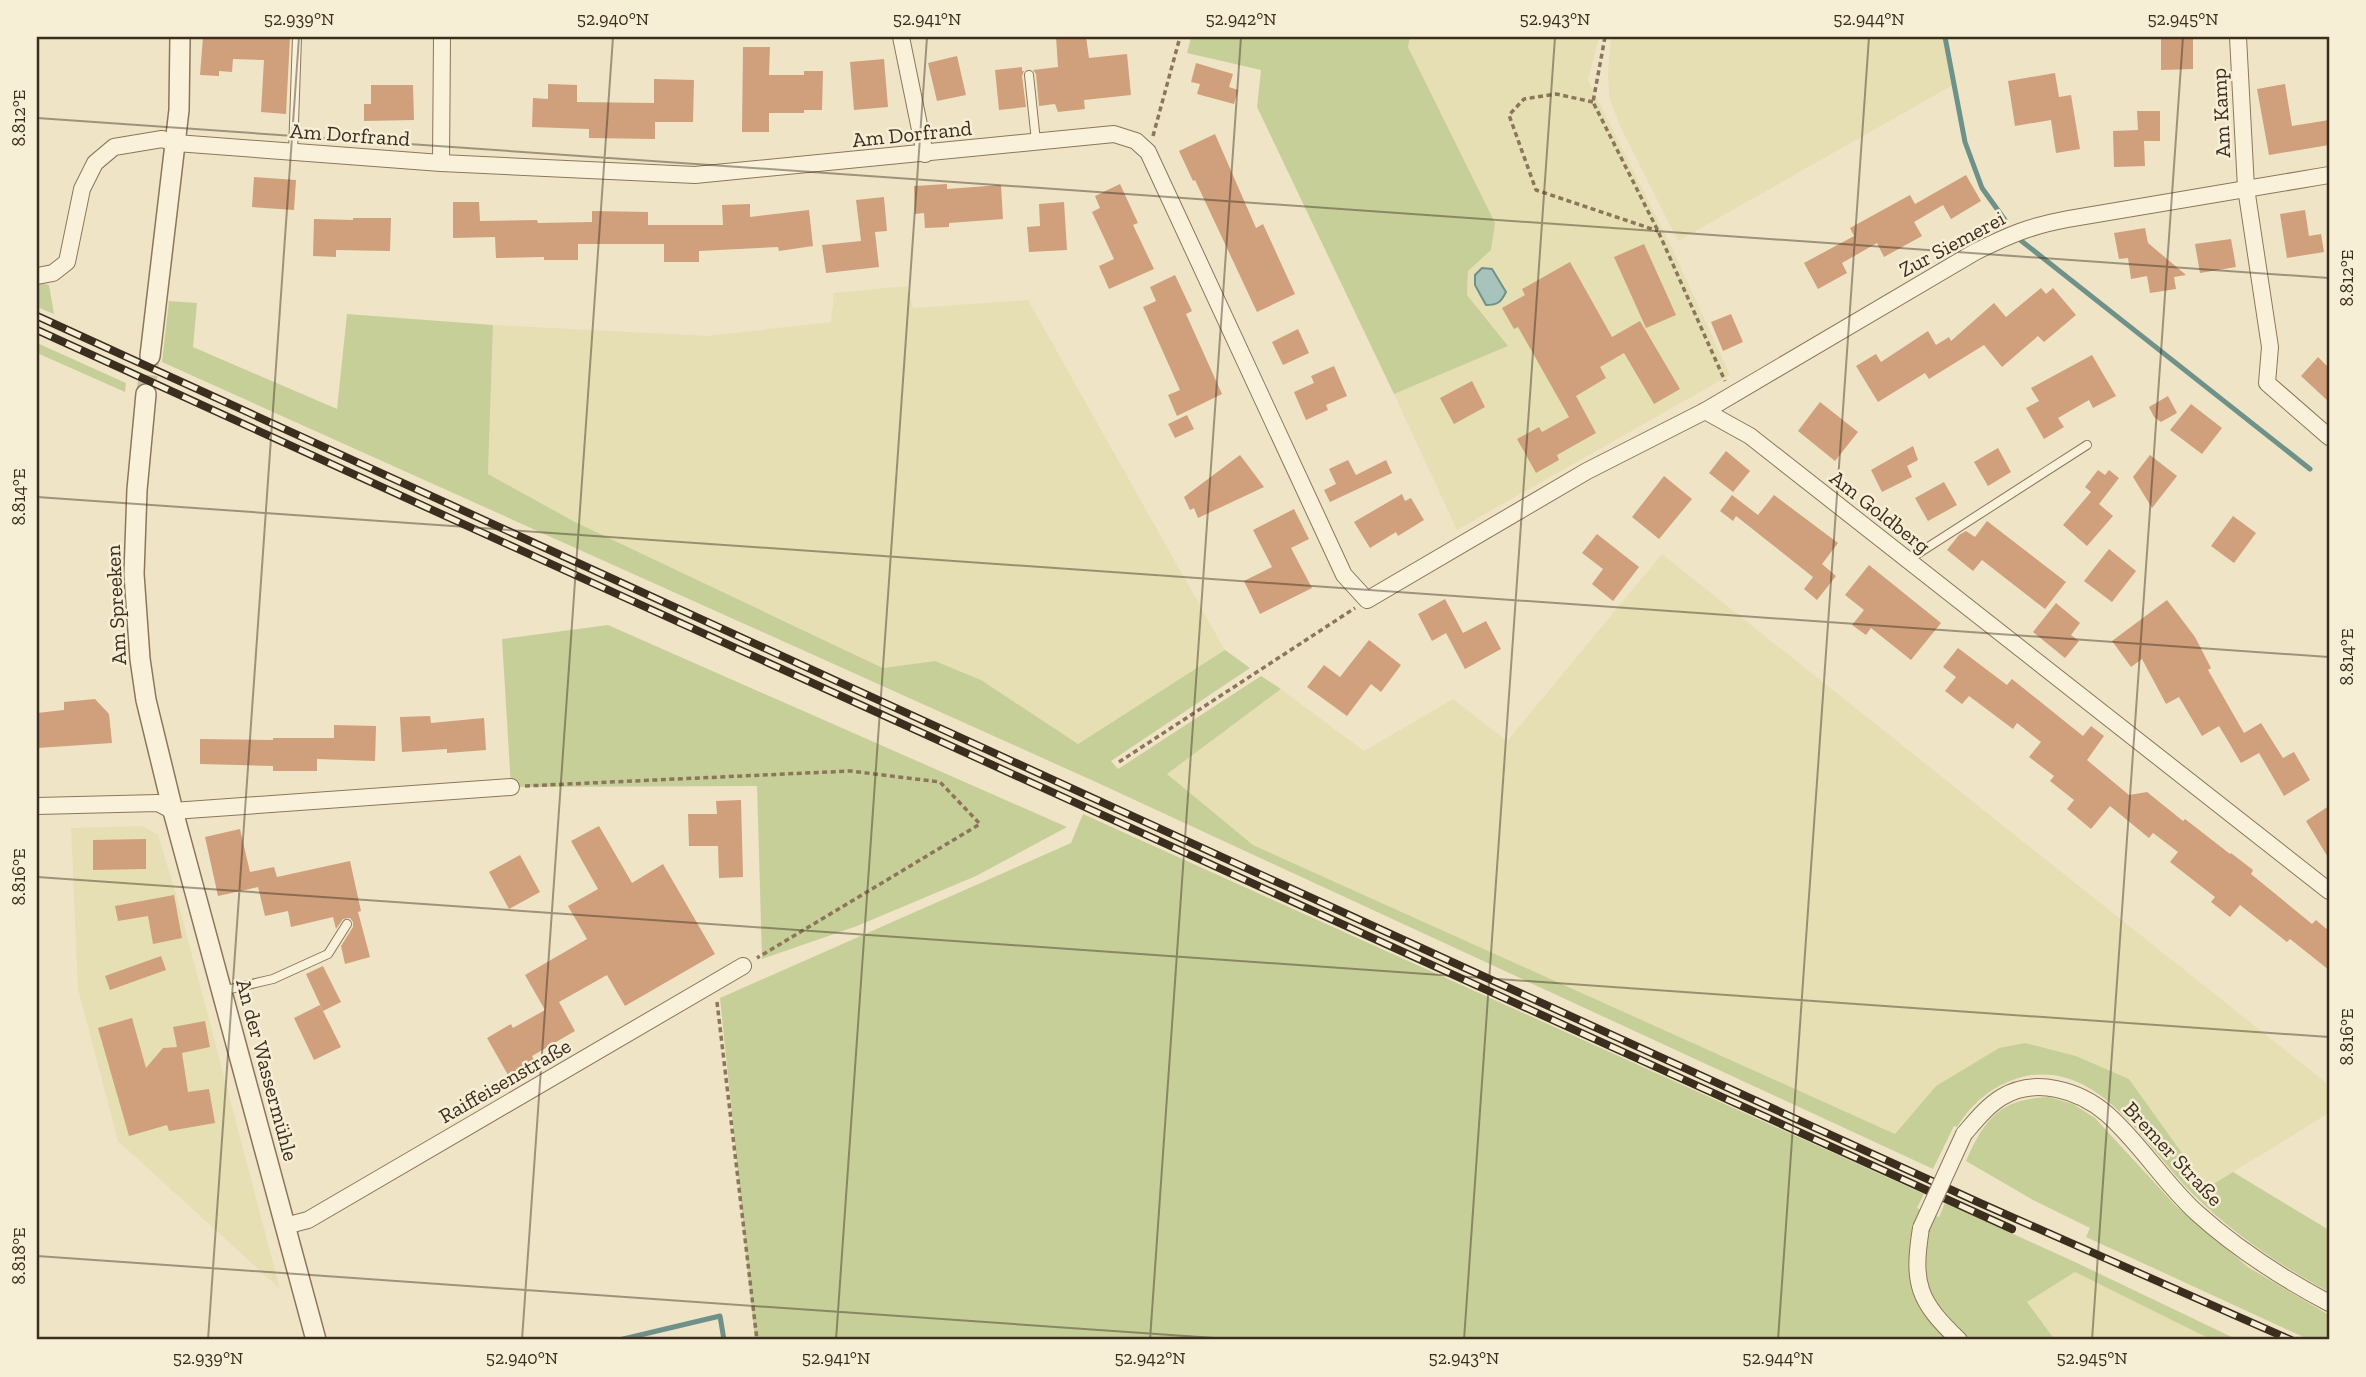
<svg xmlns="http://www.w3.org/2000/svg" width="2366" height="1377" font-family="'Zilla Slab',serif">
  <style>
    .farmland { fill: #e6dfb3 }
    .green { fill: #c7cf99 }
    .water { fill: #a8c3bc; stroke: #6e928a; stroke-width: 2 }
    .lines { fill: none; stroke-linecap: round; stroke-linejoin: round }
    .stream { stroke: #6e928a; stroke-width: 5 }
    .building { fill: #cfa07b }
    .tertiary-tunnel { stroke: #ccc0a5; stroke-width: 19; stroke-dasharray: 19 10; stroke-linecap: butt }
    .service-casing { stroke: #8c765b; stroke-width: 10 }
    .minor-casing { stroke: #8c765b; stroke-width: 18 }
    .tertiary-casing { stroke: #8c765b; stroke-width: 22 }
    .path { stroke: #8c765b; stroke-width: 3.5; stroke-dasharray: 5 3.5; stroke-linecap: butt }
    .service { stroke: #faf1da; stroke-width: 8 }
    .minor { stroke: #faf1da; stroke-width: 16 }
    .tertiary { stroke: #faf1da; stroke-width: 19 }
    .rail-casing { stroke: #3c2e1f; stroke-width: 8 }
    .rail { stroke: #f7eed6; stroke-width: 5; stroke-dasharray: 16; stroke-linecap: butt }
    .minor-bridge-casing { stroke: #8c765b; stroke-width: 18; stroke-linecap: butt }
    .minor-bridge { stroke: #faf1da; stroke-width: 16 }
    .ticks { fill: none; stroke: #3c2e1f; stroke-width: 2; stroke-opacity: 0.45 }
    .labels { text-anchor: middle; stroke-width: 5; stroke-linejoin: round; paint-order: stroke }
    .street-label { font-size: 21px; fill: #3c2e1f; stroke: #f7eed6 }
    .neatline { fill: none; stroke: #3c2e1f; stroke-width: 2.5 }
    .ticks-label { font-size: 18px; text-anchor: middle; fill: #3c2e1f }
  </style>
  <rect width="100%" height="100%" fill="#f0e4c6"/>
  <g class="farmland">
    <path d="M1410 37H1599L1588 80 1671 246 1730 375 1457 530 1394 394 1508 346 1467 295 1468 270 1491 250 1408 46Z"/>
    <path d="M1611 37H1944L1953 85 1678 241 1619 124 1609 96 1608 72Z"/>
    <path d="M907 286 913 308 1028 300 1225 650 1078 744 981 680 935 661 884 668 575 522 488 474 493 325 708 336 831 322 834 293Z"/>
    <path d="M1662 554 2329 1085V1113L2207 1188 2129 1079 2076 1056 1936 1086 1895 1134 1253 845 1167 774 1281 689 1364 751 1453 699 1507 741Z"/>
    <path d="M143 826 158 835 176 894 280 1289 118 1141 78 989 71 828Z"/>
    <path d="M2075 1272 2212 1340H2055L2027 1302Z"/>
  </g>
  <g class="green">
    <path d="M1191 37H1410L1408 47 1495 223 1491 250 1468 271 1467 295 1508 346 1394 394 1257 107 1261 70 1187 53Z"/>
    <path d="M37 282 49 285 54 314 37 307Z"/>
    <path d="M169 301 197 303 193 347 337 409 347 314 493 325 488 474 575 522 883 668 935 661 981 680 1078 744 1225 650 1250 668 1111 761 1118 769 1261 676 1281 689 1167 774 1253 845 1895 1134 1936 1086 1999 1048 2025 1043 2076 1056 2129 1079 2207 1188 2233 1172 2329 1230V1292C2279 1265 2232 1233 2192 1193 2146 1147 2099 1058 2022 1077 1993 1085 1973 1102 1957 1127L1954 1126 1933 1169 1098 783 162 362Z"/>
    <path d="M37 343 126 383 125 392 37 353Z"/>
    <path d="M608 625 1067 827 976 876 857 926 762 959 757 786 511 787 502 639Z"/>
    <path d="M1083 814 1924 1194 1917 1208 1939 1217 1945 1203 2075 1262 2238 1340H2212L2075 1272 2027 1302 2055 1340H755L720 998 1071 843Z"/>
    <path d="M2049 1097 2073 1104 2095 1118 2176 1206 2248 1267 2329 1315V1340H2310L2086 1237 2090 1228 2033 1200 1966 1161C1985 1118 2000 1099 2049 1097Z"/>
  </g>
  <path class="water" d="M1482 268 1492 269 1506 292C1501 302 1498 305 1486 305L1475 285V275Z"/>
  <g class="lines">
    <g class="stream">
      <path d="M1945 37 1965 142 1982 188 2005 220"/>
      <path d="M2019 239 2310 469"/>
      <path d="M619 1340 720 1316 724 1340"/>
    </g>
  </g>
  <g class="building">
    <path d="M203 37H290L286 114 261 112 264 60 233 59 232 72 219 71V76L200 75Z"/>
    <path d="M1056 37H1086L1089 58 1127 54 1131 95 1084 100 1085 109 1058 112 1055 104 1039 106 1036 74 1033 70 1058 67Z"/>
    <path d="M2161 37H2193V69L2161 70Z"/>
    <path d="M743 47H770L769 75H804V71H823L822 110H804V113H769V132H742Z"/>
    <path d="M957 56 966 95 937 101 928 63Z"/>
    <path d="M884 59 888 107 854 110 850 62Z"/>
    <path d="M1196 63 1233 74 1229 87 1238 90 1234 104 1197 94 1200 84 1191 82Z"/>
    <path d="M1022 67V71H1024L1022 76 1026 107 999 110 995 70Z"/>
    <path d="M2055 73 2059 97 2071 95 2080 149 2056 153 2051 120 2015 126 2008 81Z"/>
    <path d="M654 79 694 80 693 122H655V139L589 138V129L532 127 533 98 548 99V84L577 85V102L654 103Z"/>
    <path d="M2285 84 2292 126 2329 120V145L2269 155 2257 89Z"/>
    <path d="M371 85H413L414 120 364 121V104H371Z"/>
    <path d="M2137 111H2160V141H2144L2145 166 2114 167 2113 131 2138 130Z"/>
    <path d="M1215 134 1256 228 1263 224 1295 294 1257 312 1195 180 1193 181 1179 151Z"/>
    <path d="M1966 175 1981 201 1951 219 1943 205 1914 222 1922 236 1884 257 1877 243 1842 263 1847 273 1818 289 1804 263 1854 236 1850 228 1910 195 1915 204Z"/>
    <path d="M254 177 296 180 294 210 252 207Z"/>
    <path d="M947 184V189L1001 185 1003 219 949 223V227L925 228 924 213 915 214 914 186Z"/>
    <path d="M1120 184 1138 223 1133 225 1154 269 1109 289 1099 266 1114 259 1092 212 1100 208 1095 196Z"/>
    <path d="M884 197 887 231 875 232 879 267 826 273 822 245 861 241 856 200Z"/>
    <path d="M453 202H479L480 221 537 220 538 223 592 222V211L648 212V225H723L722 205 750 204V217L809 210 813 246 779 251 778 247 699 251V262H664V244H578V260H544V257L496 258 495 237 453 238Z"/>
    <path d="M1064 202 1067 250 1029 252 1027 227 1040 226 1039 204Z"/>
    <path d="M2305 210 2309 236 2321 234 2324 252 2287 258 2280 214Z"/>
    <path d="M353 218H391L390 251 336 250V257L313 256 314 219 353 220Z"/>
    <path d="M2145 228 2148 243 2186 275 2174 277 2176 289 2150 293 2147 276 2131 279 2128 258 2119 259 2114 233Z"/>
    <path d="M2231 239 2236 267 2200 273 2195 244Z"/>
    <path d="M1644 244 1676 315 1646 328 1614 257Z"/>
    <path d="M1570 262 1612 337 1640 321 1680 389 1654 404 1624 353 1600 367 1606 378 1576 396 1596 433 1557 455 1559 460 1536 473 1517 439 1539 427 1542 432 1569 417 1518 327 1514 329 1502 308 1525 295 1522 289Z"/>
    <path d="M1175 275 1192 311 1186 314 1222 394 1177 416 1168 395 1180 390 1143 307 1156 301 1150 287Z"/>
    <path d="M2041 288 2046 294 2053 288 2076 315 2044 342 2038 336 2002 367 1984 345 1929 379 1925 373 1878 402 1856 366 1876 354 1881 362 1928 331 1936 345 1949 337 1951 341 1994 303 2006 317Z"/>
    <path d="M1731 314 1743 342 1723 351 1711 322Z"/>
    <path d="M1298 329 1309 353 1283 365 1272 342Z"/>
    <path d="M2092 355 2116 396 2093 408 2089 400 2058 418 2064 427 2044 439 2026 408 2039 401 2031 388Z"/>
    <path d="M2318 357 2329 368V402L2301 376Z"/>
    <path d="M1334 366 1347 396 1326 405 1328 410 1306 420 1294 392 1314 383 1311 376Z"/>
    <path d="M1472 381 1485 407 1454 424 1440 398Z"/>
    <path d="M2168 396 2177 413 2161 422 2154 417 2149 407Z"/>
    <path d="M1820 402 1858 432 1835 461 1798 431Z"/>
    <path d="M2191 404 2222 428 2202 454 2170 430Z"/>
    <path d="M1187 415 1194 429 1175 438 1168 424Z"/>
    <path d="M1913 446 1918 460 1907 466 1912 477 1882 492 1871 470Z"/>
    <path d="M1998 448 2011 472 1988 486 1974 462Z"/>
    <path d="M1726 451 1750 471 1733 492 1709 473Z"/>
    <path d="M1240 455 1264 487 1198 518 1194 508 1190 510 1184 497Z"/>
    <path d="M2150 455 2177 476 2152 508 2133 477Z"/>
    <path d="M1348 460 1356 475 1386 460 1392 473 1330 502 1324 490 1336 484 1329 469Z"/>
    <path d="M2098 470 2105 475 2109 470 2119 478 2099 504 2113 516 2087 546 2063 525 2091 492 2085 487Z"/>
    <path d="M1664 476 1692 499 1659 539 1632 517Z"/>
    <path d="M1944 482 1957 505 1928 521 1915 498Z"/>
    <path d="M1402 494 1405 501 1411 498 1424 520 1398 536 1396 532 1370 548 1354 522Z"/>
    <path d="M1732 495 1758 515 1774 495 1838 543 1822 564 1836 576 1817 600 1804 589 1813 577 1736 516 1733 521 1720 511Z"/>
    <path d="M1294 509 1309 539 1291 548 1312 588 1260 614 1244 581 1272 567 1253 530Z"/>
    <path d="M2233 516 2256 533 2234 563 2211 546Z"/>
    <path d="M1987 521 2066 582 2045 609 1982 560 1973 571 1947 550 1959 535 1966 531 1975 537Z"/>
    <path d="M1597 534 1639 567 1613 601 1592 584 1603 569 1582 553Z"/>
    <path d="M2109 549 2136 571 2112 602 2084 581Z"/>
    <path d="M1869 565 1941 623 1911 660 1871 628 1866 635 1852 625 1864 610 1845 595Z"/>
    <path d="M1445 599 1463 633 1486 621 1501 649 1465 669 1446 633 1432 641 1418 614Z"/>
    <path d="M2167 600 2195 637 2211 668 2208 670 2244 733 2261 723 2283 758 2294 752 2310 780 2284 796 2259 753 2241 763 2219 726 2202 736 2179 697 2166 704 2142 659 2131 667 2112 641Z"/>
    <path d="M2056 603 2080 623 2071 635 2079 641 2065 658 2033 632Z"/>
    <path d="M1369 640 1401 665 1381 692 1371 684 1347 716 1307 687 1324 665 1340 677Z"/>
    <path d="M1958 648 2007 685 2012 679 2083 736 2091 726 2104 736 2087 760 2129 795 2147 792 2183 821 2185 819 2230 854 2231 853 2253 870 2251 874 2312 924 2316 920 2329 931V970L2290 939 2287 942 2240 905 2230 917 2211 902 2215 897 2170 862 2178 852 2153 833 2149 838 2110 806 2091 829 2067 809 2074 800 2050 781 2054 776 2029 757 2041 742 2017 723 2013 729 1969 696 1962 704 1945 691 1956 677 1943 667Z"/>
    <path d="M95 699 109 714 112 743 37 748V713L64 710V702Z"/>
    <path d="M430 716 431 723 484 718 486 750 447 753V749L402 752 400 717Z"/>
    <path d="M334 725 376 726 375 761 317 759V771H273V766L200 764V739L273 740V738H334Z"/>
    <path d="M741 800 743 877 719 878 718 846H689L688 814H717L716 801Z"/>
    <path d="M2329 806V859L2306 821Z"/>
    <path d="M599 826 632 883 663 864 715 954 625 1006 607 975 559 1002 575 1031 532 1056 534 1060 508 1075 487 1038 511 1024 513 1028 545 1010 525 975 587 939 568 906 598 889 571 841Z"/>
    <path d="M240 829 250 872 274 867 277 877 350 861 361 911 358 912 370 957 345 964 341 946 353 927V922L350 918 343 919 336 929 333 917 291 927 288 911 265 916 258 887 218 896 205 837Z"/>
    <path d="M146 839V869L93 870V840Z"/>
    <path d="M520 855 540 892 509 909 489 872Z"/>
    <path d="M174 895 182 938 153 944 148 916 118 921 115 906Z"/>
    <path d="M161 956 166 970 110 990 105 976Z"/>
    <path d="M323 966 341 1002 323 1011 306 974Z"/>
    <path d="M320 1005 341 1047 314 1060 294 1018Z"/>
    <path d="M132 1018 146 1068 163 1048 177 1047 173 1027 205 1021 210 1047 182 1053 188 1092 209 1089 215 1123 169 1131 167 1125 129 1136 98 1028Z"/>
  </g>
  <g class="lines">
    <path class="tertiary-tunnel" d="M146 394 150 356"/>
    <g class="service-casing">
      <g id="service">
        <path d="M1029 75 1036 141"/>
        <path d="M293 152 297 37"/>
        <path d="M1908 560 2087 445"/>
        <path d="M222 991 273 979 328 954 347 924"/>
      </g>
    </g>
    <g class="minor-casing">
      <g id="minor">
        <path d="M901 37 925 154"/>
        <path d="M2238 37 2246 188 2270 347 2267 383 2329 437"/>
        <path d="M441 163 442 37"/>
        <path d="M37 276 53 273 67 262 82 189 95 163 114 147 162 139 176 143 441 163 695 175 1114 134 1136 141 1148 152 1344 575 1367 600 1587 471 1705 411 1975 252C2009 235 2030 226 2068 219L2329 175"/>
        <path d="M1705 411 1750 436 2329 891"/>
        <path d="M37 806 158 803 173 811 511 787"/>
        <path d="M1964 1134C1976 1120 1987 1106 2002 1097 2035 1077 2079 1090 2107 1114 2140 1143 2164 1183 2197 1213 2238 1250 2280 1277 2329 1303"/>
        <path d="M285 1226 308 1220 743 966"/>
        <path d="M1921 1228C1912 1284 1918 1301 1959 1340"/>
      </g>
    </g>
    <g class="tertiary-casing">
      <g id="tertiary">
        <path d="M150 356 179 110 180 37"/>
        <path d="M146 394 137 490 134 574 140 659 146 700 173 811 316 1340"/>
      </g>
    </g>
    <g class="path">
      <path d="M1605 37 1593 102 1658 231 1725 381"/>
      <path d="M1593 102 1556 94 1524 99 1509 115 1536 190 1658 231"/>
      <path d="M1153 136 1180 37"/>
      <path d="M1119 762 1355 608"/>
      <path d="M525 786 850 771 940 782 980 824 757 958"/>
      <path d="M717 1002 757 1340"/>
    </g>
    <use href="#service" class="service"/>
    <use href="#minor" class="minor"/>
    <use href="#tertiary" class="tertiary"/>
    <g class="rail-casing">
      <g id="rail">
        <path d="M37 316 1980 1203 2291 1340"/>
        <path d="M37 330 2012 1229"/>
      </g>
    </g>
    <use href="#rail" class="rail"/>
    <g class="minor-bridge-casing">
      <path id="minor-bridge" d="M1921 1228 1964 1134"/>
    </g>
    <use href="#minor-bridge" class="minor-bridge"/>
  </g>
  <path class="ticks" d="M37 118 2329 278M37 497 2329 657M37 877 2329 1037M37 1256 1243 1340M208 1340 299 37M522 1340 613 37M836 1340 927 37M1150 1340 1241 37M1464 1340 1555 37M1778 1340 1869 37M2092 1340 2183 37"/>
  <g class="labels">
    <g class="street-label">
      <text transform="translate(2221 113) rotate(-93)" y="7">Am Kamp</text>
      <text transform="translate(912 134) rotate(-6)" y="7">Am Dorfrand</text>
      <text transform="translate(350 135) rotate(4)" y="7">Am Dorfrand</text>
      <text transform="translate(1952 244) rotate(-28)" y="7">Zur Siemerei</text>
      <text transform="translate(1880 512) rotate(38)" y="7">Am Goldberg</text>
      <text transform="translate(116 605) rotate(-93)" y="7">Am Spreeken</text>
      <text transform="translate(267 1070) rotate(75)" y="7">An der Wassermühle</text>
      <text transform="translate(505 1081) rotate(-30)" y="7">Raiffeisenstraße</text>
      <text transform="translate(2173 1154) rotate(47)" y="7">Bremer Straße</text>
    </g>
  </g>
  <rect width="2366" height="1377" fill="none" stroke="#f7eed6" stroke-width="77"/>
  <rect x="38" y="38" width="2290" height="1300" class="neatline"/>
  <g class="ticks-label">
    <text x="299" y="25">52.939°N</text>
    <text x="613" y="25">52.940°N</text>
    <text x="927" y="25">52.941°N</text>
    <text x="1241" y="25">52.942°N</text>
    <text x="1555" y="25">52.943°N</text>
    <text x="1869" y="25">52.944°N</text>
    <text x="2183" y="25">52.945°N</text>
    <text transform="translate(19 118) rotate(-90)" y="6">8.812°E</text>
    <text transform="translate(2347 278) rotate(-90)" y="6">8.812°E</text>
    <text transform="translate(19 497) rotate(-90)" y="6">8.814°E</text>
    <text transform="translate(2347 657) rotate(-90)" y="6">8.814°E</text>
    <text transform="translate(19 877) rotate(-90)" y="6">8.816°E</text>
    <text transform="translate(2347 1037) rotate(-90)" y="6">8.816°E</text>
    <text transform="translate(19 1256) rotate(-90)" y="6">8.818°E</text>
    <text x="208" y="1364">52.939°N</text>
    <text x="522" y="1364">52.940°N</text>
    <text x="836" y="1364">52.941°N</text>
    <text x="1150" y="1364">52.942°N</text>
    <text x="1464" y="1364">52.943°N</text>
    <text x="1778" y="1364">52.944°N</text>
    <text x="2092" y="1364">52.945°N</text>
  </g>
</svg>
